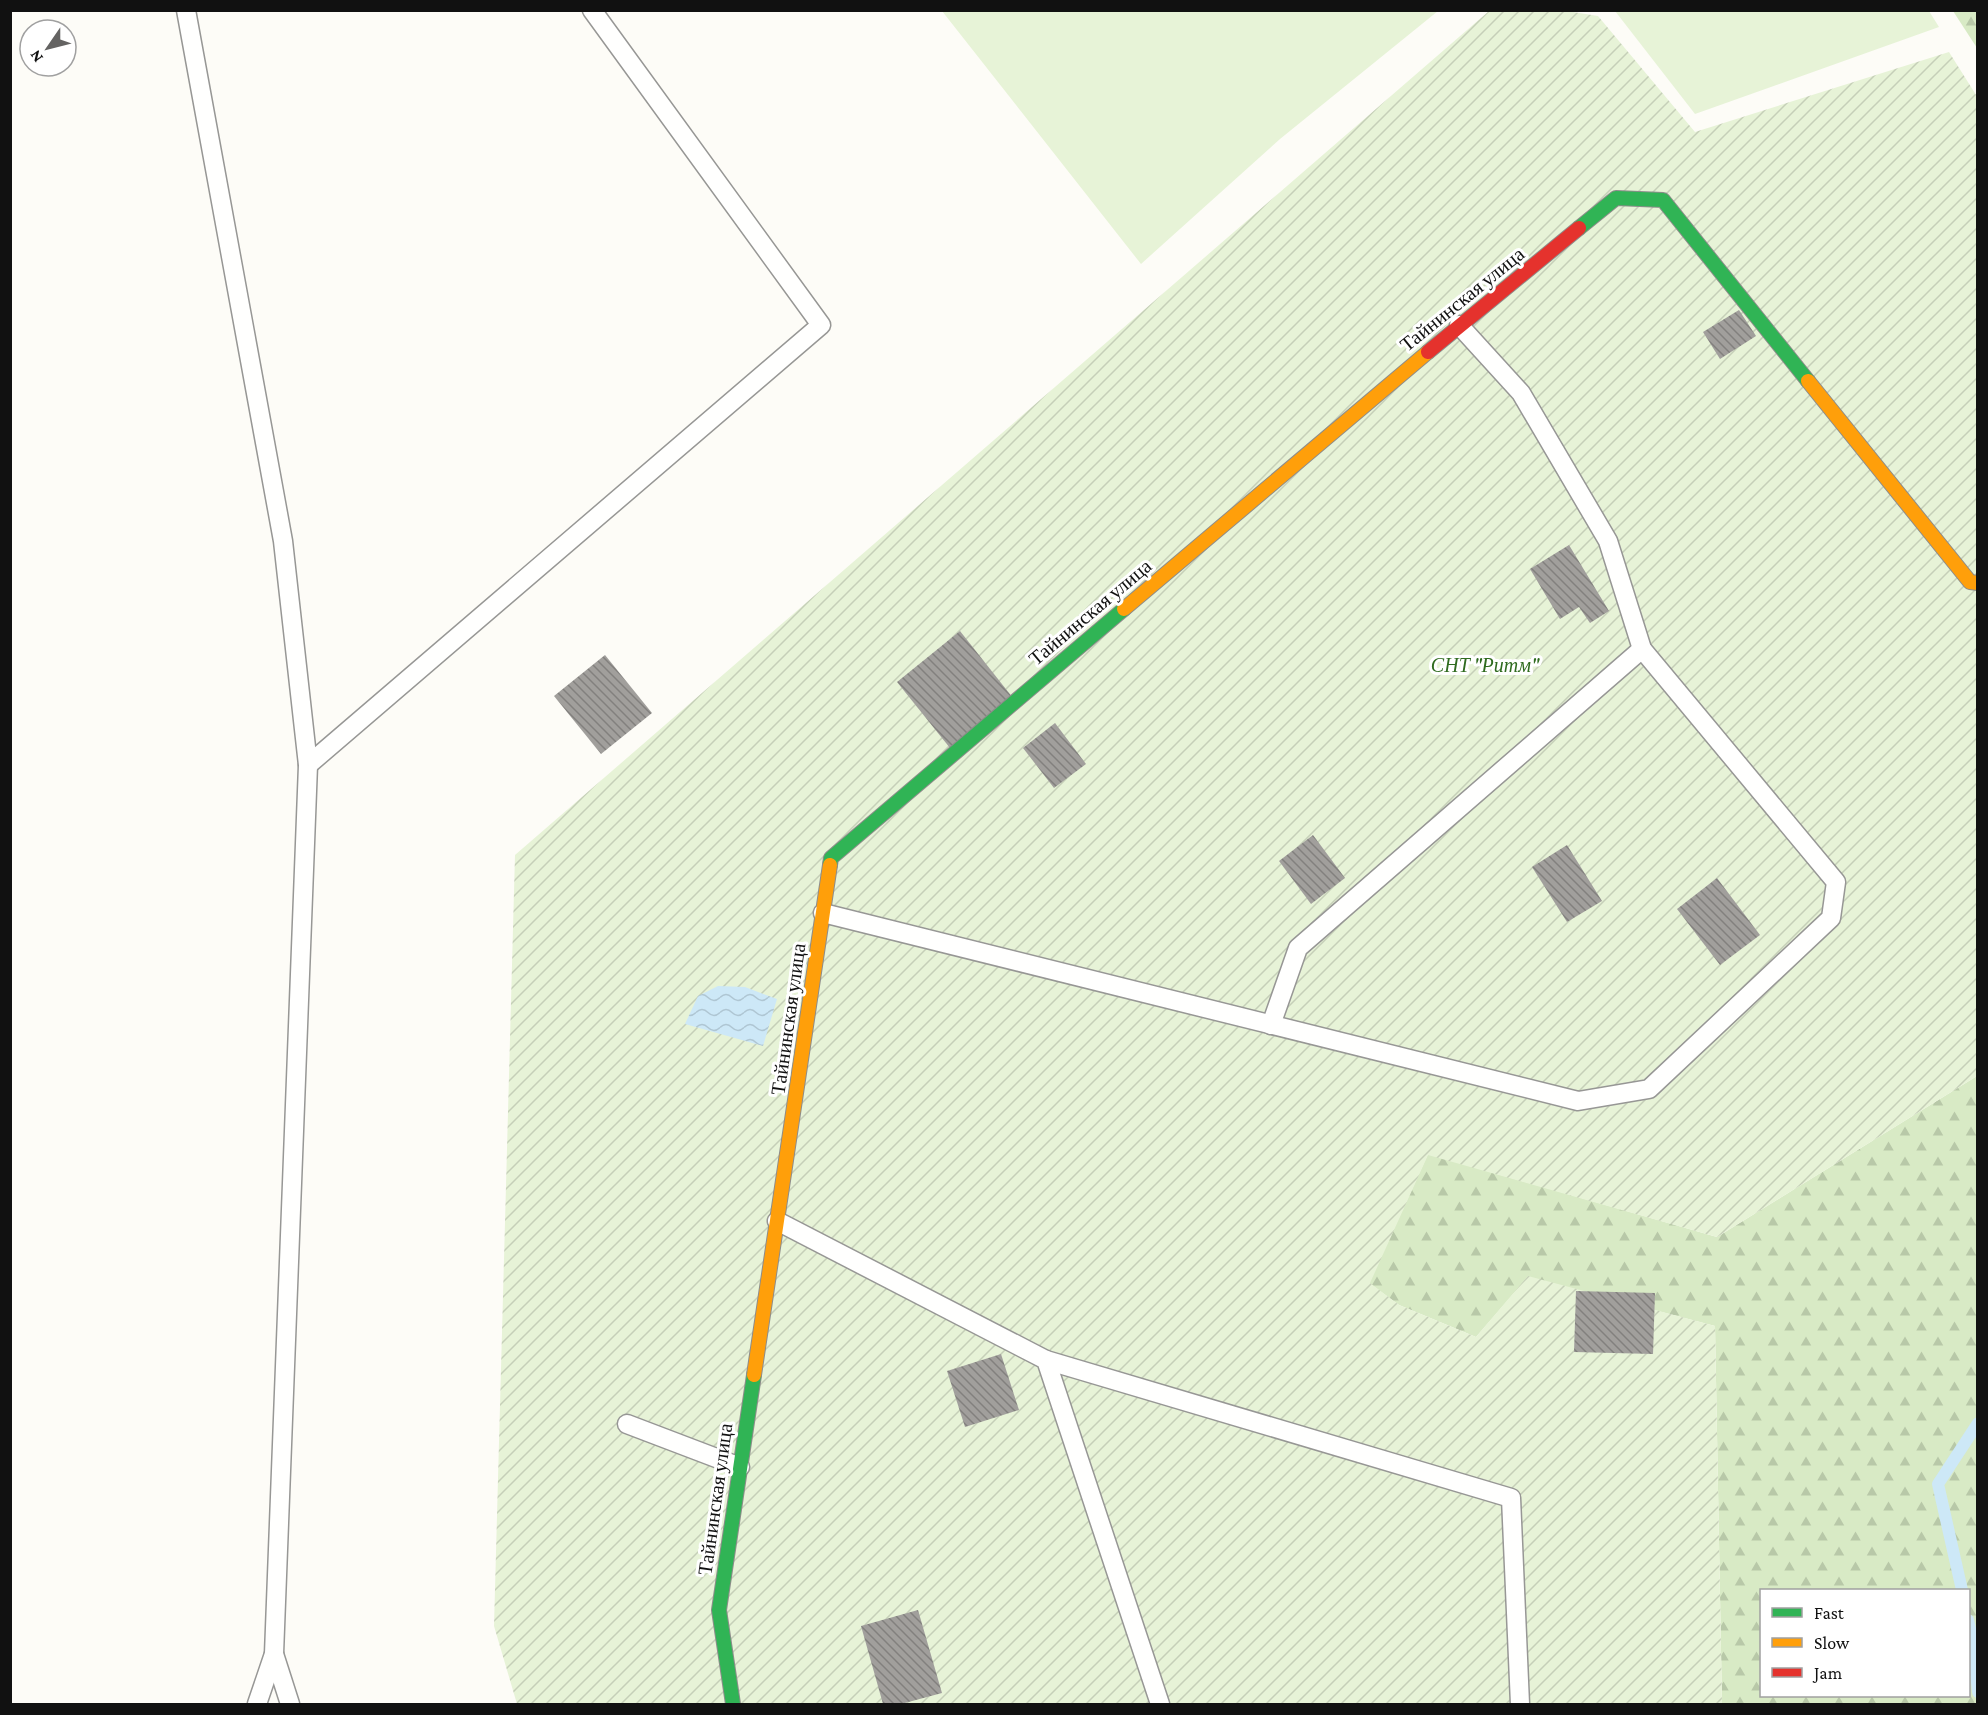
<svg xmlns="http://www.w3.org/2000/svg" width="1988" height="1715" font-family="'Crimson Pro',serif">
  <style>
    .grass { fill: #e7f3d7 }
    .forest { fill: url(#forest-firs); fill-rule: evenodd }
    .garden { fill: url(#garden-furrows) }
    .water { fill: url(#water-waves) }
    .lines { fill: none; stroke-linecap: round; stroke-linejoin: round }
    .stream { stroke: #cde8f7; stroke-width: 12 }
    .building { fill: url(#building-back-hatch) }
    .lane-casing { stroke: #979795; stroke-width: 21 }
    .fast-casing { stroke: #8e8d8b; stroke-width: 16 }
    .slow-casing { stroke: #8e8d8b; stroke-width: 16 }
    .jam-casing { stroke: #8e8d8b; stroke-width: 16 }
    .lane { stroke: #fffffe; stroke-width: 18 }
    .fast { stroke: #30b455; stroke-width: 14 }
    .slow { stroke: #ff9f0a; stroke-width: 14 }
    .jam { stroke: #e5322d; stroke-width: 14 }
    .labels { text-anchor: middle; stroke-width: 6; stroke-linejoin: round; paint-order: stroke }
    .street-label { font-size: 20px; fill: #111; stroke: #fff }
    .park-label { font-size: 20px; font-style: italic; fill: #2f6b1f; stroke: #fff }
  </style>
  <defs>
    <pattern id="forest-firs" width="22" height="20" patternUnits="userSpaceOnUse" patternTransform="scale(1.5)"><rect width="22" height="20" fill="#d8eac5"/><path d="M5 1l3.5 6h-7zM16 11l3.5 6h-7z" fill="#b8c8a8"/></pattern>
    <pattern id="garden-furrows" width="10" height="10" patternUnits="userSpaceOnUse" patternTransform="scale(1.5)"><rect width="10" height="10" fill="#e7f3d7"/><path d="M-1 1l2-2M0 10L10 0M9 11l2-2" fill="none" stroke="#c5cfb8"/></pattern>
    <pattern id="water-waves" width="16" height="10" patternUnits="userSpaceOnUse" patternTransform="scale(1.5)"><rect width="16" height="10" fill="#cde8f7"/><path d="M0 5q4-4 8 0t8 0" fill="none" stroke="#afc6d3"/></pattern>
    <pattern id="building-back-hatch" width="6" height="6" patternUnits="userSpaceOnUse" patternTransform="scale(1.5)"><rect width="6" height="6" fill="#a19f9c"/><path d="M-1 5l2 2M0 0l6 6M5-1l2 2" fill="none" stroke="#82807e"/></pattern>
  </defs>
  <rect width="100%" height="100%" fill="#fdfcf7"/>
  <g class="grass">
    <path d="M942 11H1438L1280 139 1141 264Z"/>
    <path d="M1615 11H1929L1939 27 1695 114Z"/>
  </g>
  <g class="forest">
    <path d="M1953 11H1977V48Z"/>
    <path d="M1977 1076V1704H1722L1715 1326 1528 1277 1476 1337 1399 1305 1369 1283 1428 1154 1717 1237ZM1762 1590H1968V1696H1762Z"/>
  </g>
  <path class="garden" d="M1489 11H1567L1598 16 1695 132 1949 52 1978 98 1977 1076 1717 1237 1428 1155 1370 1283 1399 1305 1476 1337 1528 1276 1715 1326 1722 1704H517L494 1626 515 855Z"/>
  <path class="water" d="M718 986 745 987 777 999 763 1046 685 1024 698 996Z"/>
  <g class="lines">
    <g class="stream">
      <path d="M1962 1590 1938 1484 1978 1423"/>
      <path d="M1968 1620 1973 1642 1978 1692"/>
    </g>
  </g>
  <g class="building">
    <path d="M1739 310 1756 336 1720 359 1703 332Z"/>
    <path d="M1569 545 1609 611 1590 623 1579 607 1560 619 1530 569Z"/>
    <path d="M960 631 1013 698 950 748 897 682Z"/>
    <path d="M605 655 652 713 601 754 554 696Z"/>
    <path d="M1055 723 1086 764 1054 788 1023 748Z"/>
    <path d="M1313 835 1345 878 1311 904 1279 861Z"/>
    <path d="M1567 845 1602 901 1567 922 1532 867Z"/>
    <path d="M1717 878 1760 935 1720 965 1677 909Z"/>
    <path d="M1576 1291 1655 1293 1653 1354 1574 1352Z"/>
    <path d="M1001 1354 1019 1410 965 1427 947 1371Z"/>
    <path d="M918 1610 942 1693 901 1704H883L861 1626Z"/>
  </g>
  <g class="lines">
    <g class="lane-casing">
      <g id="lane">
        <path d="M186 10 283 541 308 765 274 1654 257 1704"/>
        <path d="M308 765 821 325 592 10"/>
        <path d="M823 913 1578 1101 1649 1089 1831 918 1836 882 1642 649 1608 541 1521 393 1459 325"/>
        <path d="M1271 1025 1298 948 1642 649"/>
        <path d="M777 1221 1046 1360 1160 1704"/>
        <path d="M1046 1360 1511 1498 1520 1704"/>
        <path d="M627 1424 740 1467"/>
        <path d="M274 1654 290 1704"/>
      </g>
    </g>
    <g class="fast-casing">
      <g id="fast">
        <path d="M1579 228 1616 198 1663 200 1808 381"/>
        <path d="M830 865 831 858 1124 609"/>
        <path d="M733 1704 719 1610 754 1375"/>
      </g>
    </g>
    <g class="slow-casing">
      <g id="slow">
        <path d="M1808 381 1970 582 1978 583"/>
        <path d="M1124 609 1428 352"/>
        <path d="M754 1375 830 865"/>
      </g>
    </g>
    <g class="jam-casing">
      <path id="jam" d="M1428 352 1579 228"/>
    </g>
    <use href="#lane" class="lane"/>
    <use href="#fast" class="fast"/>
    <use href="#slow" class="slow"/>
    <use href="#jam" class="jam"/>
  </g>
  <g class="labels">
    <g class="street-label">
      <text transform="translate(1462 299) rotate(-39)" y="7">Тайнинская улица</text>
      <text transform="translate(1090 612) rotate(-40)" y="7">Тайнинская улица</text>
      <text transform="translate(788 1019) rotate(-82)" y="7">Тайнинская улица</text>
      <text transform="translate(715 1499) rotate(-82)" y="7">Тайнинская улица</text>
    </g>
    <g class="park-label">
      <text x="1485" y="672">СНТ "Ритм"</text>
    </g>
  </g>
  <rect width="1988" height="1715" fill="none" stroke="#111111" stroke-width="24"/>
  <rect x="1760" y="1589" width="210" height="108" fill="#ffffff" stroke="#a0a0a0" stroke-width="1.5"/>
  <rect x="1772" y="1608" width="30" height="9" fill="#30b455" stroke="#a0a0a0" stroke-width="1.5"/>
  <text x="1814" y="1619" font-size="18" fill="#111111">Fast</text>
  <rect x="1772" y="1638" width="30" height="9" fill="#ff9f0a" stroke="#a0a0a0" stroke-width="1.5"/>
  <text x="1814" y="1649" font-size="18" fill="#111111">Slow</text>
  <rect x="1772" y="1668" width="30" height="9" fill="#e5322d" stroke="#a0a0a0" stroke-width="1.5"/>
  <text x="1814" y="1679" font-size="18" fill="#111111">Jam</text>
  <g transform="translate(48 48) rotate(235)"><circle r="28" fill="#ffffff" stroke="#a0a0a0" stroke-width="1.5"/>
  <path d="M0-4.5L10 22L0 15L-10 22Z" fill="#646362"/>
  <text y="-9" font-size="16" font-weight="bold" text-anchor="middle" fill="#111111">N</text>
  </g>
</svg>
